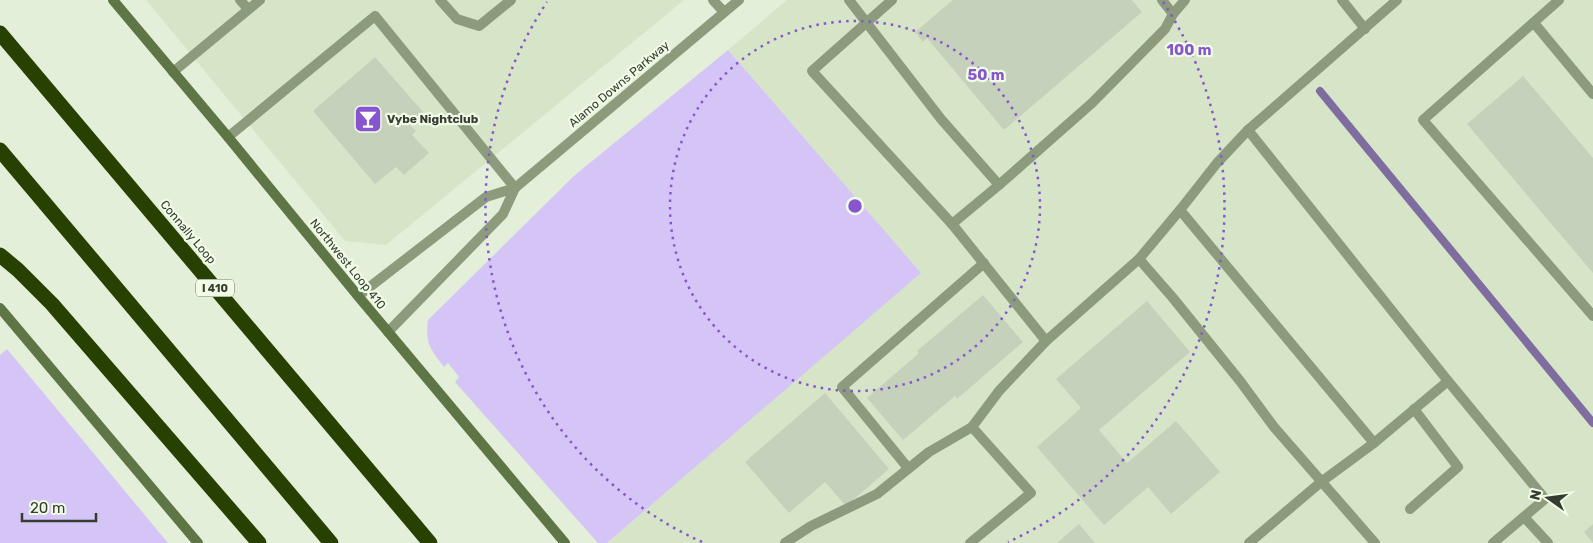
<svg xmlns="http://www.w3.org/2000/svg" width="1593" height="543" font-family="Rubik,sans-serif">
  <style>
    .built { fill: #d6e5c8 }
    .green { fill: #d5c5f7 }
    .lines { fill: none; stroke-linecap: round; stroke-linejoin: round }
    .stream { stroke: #7e6d9e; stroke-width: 8 }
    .building { fill: #c6d1bc }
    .lane { stroke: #8b9b7b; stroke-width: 10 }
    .street { stroke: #8b9b7b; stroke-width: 10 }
    .secondary { stroke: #5e7545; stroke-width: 10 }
    .highway { stroke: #284002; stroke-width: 15 }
    .ring { fill: none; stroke: #8756cf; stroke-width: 2.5; stroke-dasharray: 2.5 5 }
    .labels { text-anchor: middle; stroke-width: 4.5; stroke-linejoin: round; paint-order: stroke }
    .shield { fill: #f0fce6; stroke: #6e7669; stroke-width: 1 }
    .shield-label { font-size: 11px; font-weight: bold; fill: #373c33 }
    .street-label { font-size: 12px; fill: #373c33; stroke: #f0fce6 }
    .poi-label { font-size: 12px; font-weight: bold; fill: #373c33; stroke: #f0fce6; text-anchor: start }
    .centre { fill: #8756cf; stroke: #f0fce6; stroke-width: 2.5 }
    .ring-label { font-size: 15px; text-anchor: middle; font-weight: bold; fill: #8756cf; stroke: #f0fce6; stroke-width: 4.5; stroke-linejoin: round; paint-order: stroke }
  </style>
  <rect width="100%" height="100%" fill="#e3efd9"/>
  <g class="built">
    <path d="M146 0H684L386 245 345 241Z"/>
    <path d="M787 0H1593V543H607L920 273 728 50Z"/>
  </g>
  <g class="green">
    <path d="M728 50 921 273 607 543H598L455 382 459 377 448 363 444 367C430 349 425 343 428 320L575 175Z"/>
    <path d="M7 349 168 543H0V355Z"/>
  </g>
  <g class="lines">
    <path class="stream" d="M1320 91 1593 423"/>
  </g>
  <g class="building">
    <path d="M953 0H1132L1142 12 1004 130 927 38 923 42 915 32Z"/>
    <path d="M375 57 423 112 410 125 416 131 412 135 429 153 404 175 396 167 375 184 313 111Z"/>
    <path d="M1523 76 1593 158V273L1467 124Z"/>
    <path d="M983 295 1023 342 957 399 955 396 903 440 867 398 919 353 917 351Z"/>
    <path d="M1147 301 1190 352 1099 430 1127 463 1176 421 1220 472 1171 514 1148 487 1104 525 1037 447 1081 408 1056 379Z"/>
    <path d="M825 393 889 469 846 506 825 482 789 513 745 462Z"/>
    <path d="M1079 524 1095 543H1057Z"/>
    <path d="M1593 524V543L1584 532Z"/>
  </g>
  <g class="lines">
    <g class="lane">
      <path d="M240 0 248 9"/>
      <path d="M440 0 457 19 479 26 511 0"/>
      <path d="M713 0 724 12"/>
      <path d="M849 0 941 119 999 185 1092 103 1165 29 1173 14 1162 0"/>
      <path d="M892 0 812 71 952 224"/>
      <path d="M1342 0 1365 29"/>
      <path d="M1559 0 1423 120 1593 316"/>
      <path d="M1173 14 1185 0"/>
      <path d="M1534 23 1593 94"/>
      <path d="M173 72 260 0"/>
      <path d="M1248 130 1448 381"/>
      <path d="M228 137 375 16 515 188"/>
      <path d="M999 185 952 224 1046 341"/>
      <path d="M1180 210 1374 443"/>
      <path d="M908 468 842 387 984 263"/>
      <path d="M1410 509 1458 467 1414 409"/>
      <path d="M1524 517 1548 543"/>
      <path d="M785 543 811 526 877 494 929 452 972 427"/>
      <path d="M970 543 1031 493 972 427 999 391 1046 341 1139 259"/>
      <path d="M1249 543 1321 482 1374 443 1448 381 1545 499 1493 543"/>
      <path d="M1375 543 1274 427 1240 381 1173 298 1139 259 1180 210 1217 163 1248 130 1397 0"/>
    </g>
    <g class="street">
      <path d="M358 296 486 197 515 188 739 0"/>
      <path d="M388 332 503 214 515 188"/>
    </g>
    <g class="secondary">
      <path d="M113 0 228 137 358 296 565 543"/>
      <path d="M0 308 198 543"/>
    </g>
    <g class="highway">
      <path d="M0 33 430 543"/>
      <path d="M0 150 331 543"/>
      <path d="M0 255 18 270 52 304 259 543"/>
    </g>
  </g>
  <g class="ring">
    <circle cx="855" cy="206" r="185"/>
    <path d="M702 542A369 369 0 0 1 547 2M1163 2A369 369 0 0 1 1008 542"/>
  </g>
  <defs>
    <g id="bar-square" transform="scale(1.4375)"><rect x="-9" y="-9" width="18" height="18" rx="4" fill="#8756cf" stroke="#f0fce6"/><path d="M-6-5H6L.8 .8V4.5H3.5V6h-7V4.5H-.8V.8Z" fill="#fff"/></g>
  </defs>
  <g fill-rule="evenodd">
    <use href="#bar-square" x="368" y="119"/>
  </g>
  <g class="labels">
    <rect class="shield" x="196" y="279.5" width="38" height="17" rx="4"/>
    <g class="shield-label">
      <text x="215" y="292">I 410</text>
    </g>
    <g class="street-label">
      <text transform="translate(619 84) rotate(-40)" y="4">Alamo Downs Parkway</text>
      <text transform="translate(188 232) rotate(50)" y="4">Connally Loop</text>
      <text transform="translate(348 264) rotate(51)" y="4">Northwest Loop 410</text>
    </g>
    <g class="poi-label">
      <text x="387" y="123">Vybe Nightclub</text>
    </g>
  </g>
  <circle cx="855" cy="206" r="8" class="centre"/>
  <g class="ring-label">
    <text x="1189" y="55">100 m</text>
    <text x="986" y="80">50 m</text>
  </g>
  <g transform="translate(1548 498) rotate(284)" stroke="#f0fce6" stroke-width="4" paint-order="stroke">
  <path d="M0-4L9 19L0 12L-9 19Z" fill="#373c33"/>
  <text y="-8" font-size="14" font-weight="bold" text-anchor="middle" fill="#373c33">N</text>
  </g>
  <path d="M22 513v8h74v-8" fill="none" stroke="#373c33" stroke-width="2.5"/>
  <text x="30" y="513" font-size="15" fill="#373c33" stroke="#f0fce6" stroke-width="4" paint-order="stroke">20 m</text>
</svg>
